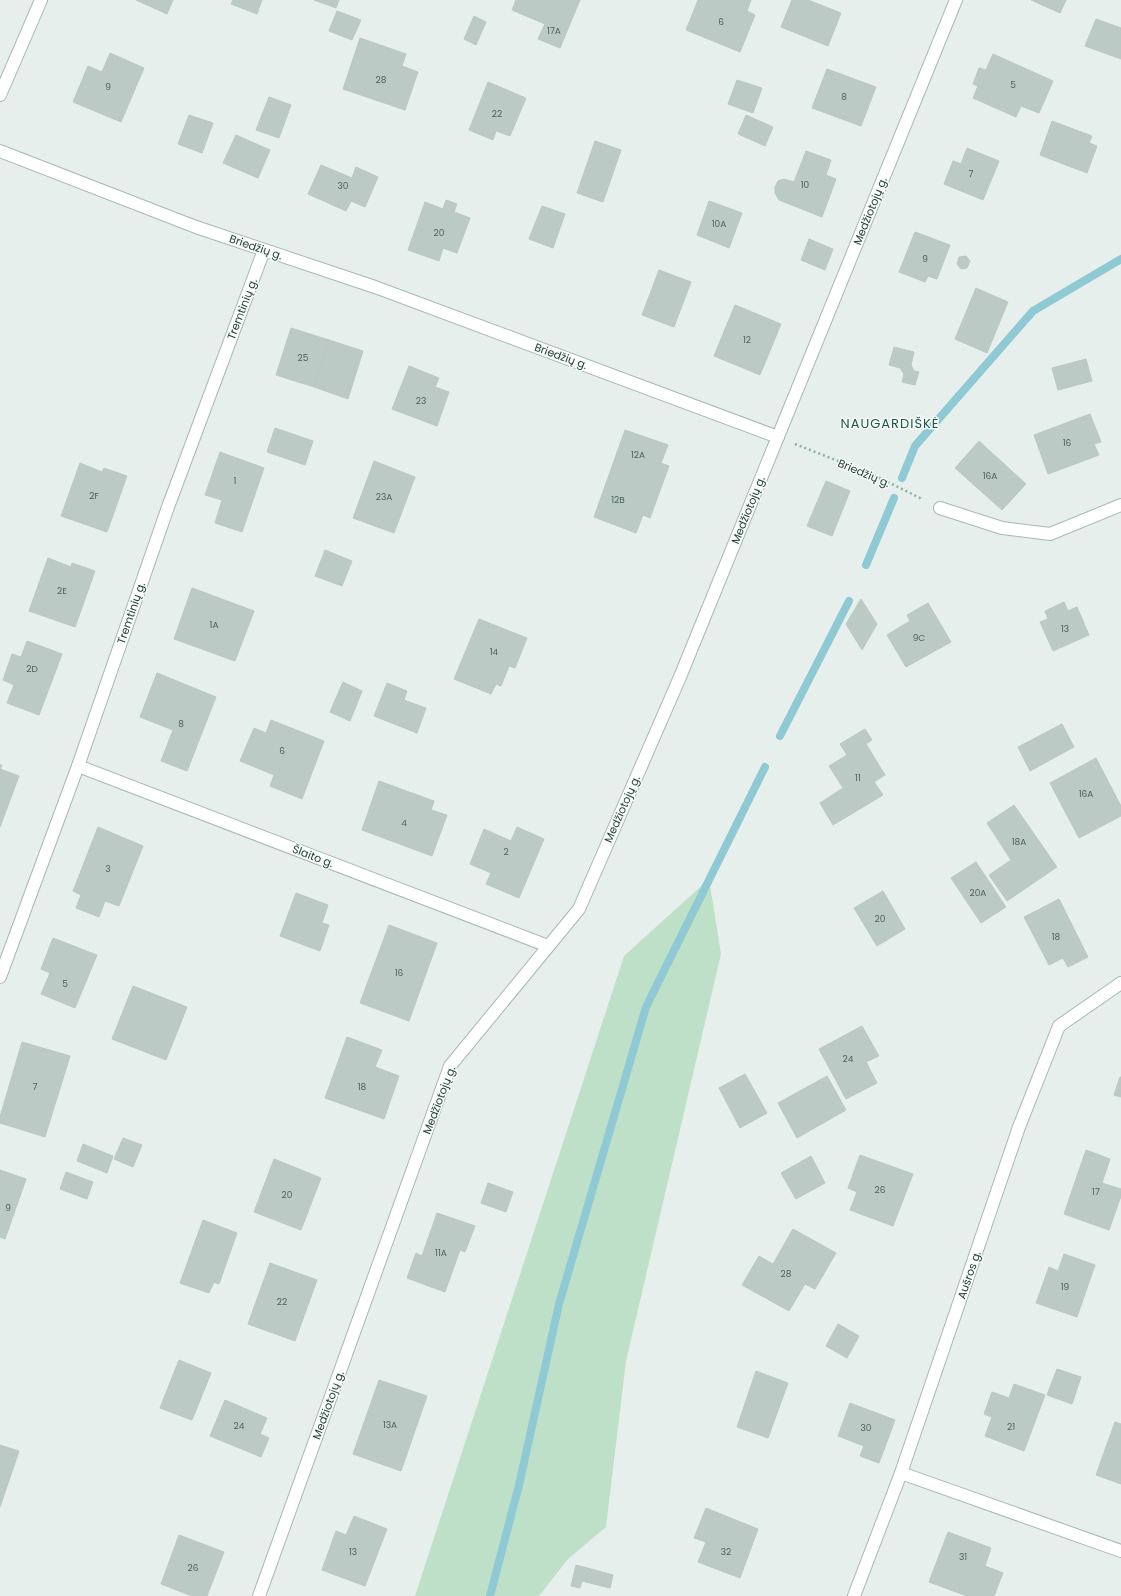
<svg xmlns="http://www.w3.org/2000/svg" width="1121" height="1596" font-family="Poppins,sans-serif">
  <style>
    .green { fill: #bfe0c8 }
    .lines { fill: none; stroke-linecap: round; stroke-linejoin: round }
    .stream { stroke: #8ec9d4; stroke-width: 8 }
    .building { fill: #bbcac4; stroke: #b8c9c2 }
    .minor-casing { stroke: #a8b8b2; stroke-width: 14 }
    .path { stroke: #86b3a5; stroke-width: 2.5; stroke-dasharray: 2 3; stroke-linecap: butt }
    .minor { stroke: #fff; stroke-width: 12 }
    .labels { text-anchor: middle; stroke-width: 3; stroke-linejoin: round; paint-order: stroke }
    .number-label { font-size: 9px; fill: #4a645c }
    .street-label { font-size: 11px; fill: #24423a; stroke: #f7fbf9 }
    .quarter-label { font-size: 13px; letter-spacing: 1px; fill: #1f5548; stroke: #f7fbf9 }
  </style>
  <rect width="100%" height="100%" fill="#e6efeb"/>
  <path class="green" d="M709 879 721 954 626 1361 606 1527 568 1559 539 1596H415L624 956Z"/>
  <g class="lines">
    <g class="stream">
      <path d="M902 478 915 446 1033 311 1121 259"/>
      <path d="M866 565 894 498"/>
      <path d="M780 736 849 601"/>
      <path d="M490 1596 519 1485 559 1304 646 1007 765 767"/>
    </g>
  </g>
  <g class="building">
    <path d="M136 0H173L167 14Z"/>
    <path d="M233 0H262L257 14 231 4Z"/>
    <path d="M314 0H339L336 8Z"/>
    <path d="M516 0H580L560 48 538 39 545 24 512 10Z"/>
    <path d="M698 0H751L747 11 755 15 740 52 686 30Z"/>
    <path d="M792 0H808L841 13 828 46 781 27Z"/>
    <path d="M1031 0H1066L1060 13Z"/>
    <path d="M337 11 361 20 352 40 329 31Z"/>
    <path d="M474 16 486 22 476 45 464 39Z"/>
    <path d="M1096 19 1121 28V59L1085 46Z"/>
    <path d="M360 38 406 54 402 66 418 72 405 110 343 89Z"/>
    <path d="M110 53 144 68 121 122 73 102 88 66 102 72Z"/>
    <path d="M993 54 1053 81 1039 113 1021 106 1016 117 973 98 978 86 973 84 979 68 986 70Z"/>
    <path d="M827 69 876 87 861 126 812 108Z"/>
    <path d="M737 80 762 88 753 113 728 104Z"/>
    <path d="M488 82 526 98 510 136 496 131 493 140 469 130Z"/>
    <path d="M269 97 291 105 279 138 256 130Z"/>
    <path d="M189 115 213 123 202 153 178 144Z"/>
    <path d="M746 115 773 127 765 146 738 134Z"/>
    <path d="M1052 121 1092 136 1089 143 1097 146 1087 173 1040 155Z"/>
    <path d="M236 135 270 150 258 178 223 163Z"/>
    <path d="M595 141 621 150 603 202 577 193Z"/>
    <path d="M967 148 999 161 983 200 944 184 953 161 961 164Z"/>
    <path d="M806 151 831 160 826 175 836 179 822 217 779 200 775 193V187L778 181 784 179 794 182Z"/>
    <path d="M321 165 352 178 356 167 378 177 365 207 351 201 346 211 308 194Z"/>
    <path d="M446 200 457 204 454 212 470 218 457 253 443 248 439 261 408 250 425 202 443 209Z"/>
    <path d="M709 201 742 213 729 248 697 235Z"/>
    <path d="M542 206 565 214 553 248 529 239Z"/>
    <path d="M915 232 950 245 937 279 928 276 925 282 899 272Z"/>
    <path d="M809 239 833 249 825 270 801 260Z"/>
    <path d="M966 256 970 261 967 268 961 269 957 264 959 257Z"/>
    <path d="M659 270 691 282 674 327 642 315Z"/>
    <path d="M976 288 1008 302 987 353 955 339Z"/>
    <path d="M735 305 781 324 760 375 714 356Z"/>
    <path d="M291 328 329 340 314 387 276 375Z"/>
    <path d="M329 340 363 351 348 399 314 387Z"/>
    <path d="M894 347 914 352 911 365 914 371 919 372 915 385 902 382 904 374 900 368 889 365Z"/>
    <path d="M1086 359 1092 381 1058 390 1052 368Z"/>
    <path d="M409 366 439 378 435 387 449 392 437 426 392 409Z"/>
    <path d="M1090 414 1101 442 1094 444 1099 455 1048 474 1034 435Z"/>
    <path d="M275 428 313 441 305 465 267 452Z"/>
    <path d="M625 430 668 445 661 463 669 466 650 518 643 515 636 533 594 517Z"/>
    <path d="M979 441 1026 484 1002 510 955 468Z"/>
    <path d="M220 452 264 468 242 532 215 523 222 500 205 495Z"/>
    <path d="M374 461 415 477 394 533 353 518Z"/>
    <path d="M80 463 102 472 104 468 127 476 107 532 61 516Z"/>
    <path d="M826 481 850 491 832 536 807 526Z"/>
    <path d="M325 550 352 561 342 586 315 576Z"/>
    <path d="M48 558 71 567 72 563 95 571 75 627 29 611Z"/>
    <path d="M192 588 254 611 235 661 174 639Z"/>
    <path d="M861 599 877 624 862 650 846 624Z"/>
    <path d="M1064 602 1068 611 1077 607 1089 635 1053 651 1040 622 1048 619 1045 611Z"/>
    <path d="M928 603 951 642 906 667 887 635 910 621 907 615Z"/>
    <path d="M479 619 527 638 515 668 509 666 501 686 496 684 491 694 454 679Z"/>
    <path d="M27 641 62 654 39 715 7 703 14 685 3 680 12 654 21 657Z"/>
    <path d="M157 673 216 697 187 771 161 761 173 730 140 717Z"/>
    <path d="M343 682 362 691 350 721 330 712Z"/>
    <path d="M387 683 407 691 404 700 426 708 417 733 374 716Z"/>
    <path d="M271 720 324 741 302 799 270 786 274 775 240 761 254 728 266 733Z"/>
    <path d="M1062 724 1074 747 1030 771 1018 747Z"/>
    <path d="M865 729 872 740 866 744 885 775 874 782 883 795 833 825 820 803 843 788 829 766 847 755 840 744Z"/>
    <path d="M1096 758 1121 806V816L1079 838 1050 783Z"/>
    <path d="M0 765H2L0 769 19 776 0 827Z"/>
    <path d="M379 781 434 801 431 810 447 815 432 856 362 830Z"/>
    <path d="M1014 805 1057 867 1007 901 989 875 1011 860 987 823Z"/>
    <path d="M98 827 143 846 119 906 105 901 99 917 76 908 81 895 73 891Z"/>
    <path d="M517 827 544 839 519 898 486 884 491 873 470 864 484 829 511 841Z"/>
    <path d="M976 862 1006 907 981 923 951 878Z"/>
    <path d="M883 891 905 929 877 946 854 908Z"/>
    <path d="M296 893 328 905 322 923 329 925 320 951 280 936Z"/>
    <path d="M1059 899 1088 957 1068 967 1063 958 1049 965 1024 917Z"/>
    <path d="M389 925 437 943 409 1021 360 1003Z"/>
    <path d="M53 938 97 955 75 1008 41 994 50 973 41 969Z"/>
    <path d="M133 986 187 1007 166 1060 112 1039Z"/>
    <path d="M862 1026 879 1056 866 1062 877 1083 846 1099 819 1049Z"/>
    <path d="M347 1037 382 1050 375 1067 399 1076 384 1119 325 1098Z"/>
    <path d="M22 1042 70 1056 45 1137 0 1123V1117Z"/>
    <path d="M745 1074 767 1113 740 1128 719 1088Z"/>
    <path d="M827 1076 846 1110 797 1138 778 1103Z"/>
    <path d="M1120 1077H1121V1097L1114 1095Z"/>
    <path d="M123 1138 142 1145 133 1167 114 1159Z"/>
    <path d="M83 1144 113 1156 107 1173 77 1161Z"/>
    <path d="M1086 1150 1110 1159 1102 1183 1121 1189V1196L1109 1230 1064 1214Z"/>
    <path d="M860 1155 913 1174 893 1226 850 1210 857 1192 848 1188Z"/>
    <path d="M811 1156 825 1183 796 1199 781 1173Z"/>
    <path d="M274 1159 321 1178 301 1230 254 1212Z"/>
    <path d="M0 1170 26 1179 5 1239 0 1237Z"/>
    <path d="M66 1172 93 1182 87 1199 60 1189Z"/>
    <path d="M488 1183 513 1192 506 1212 481 1203Z"/>
    <path d="M437 1213 475 1226 465 1252 460 1250 445 1292 407 1278 416 1253 422 1256Z"/>
    <path d="M203 1220 237 1233 219 1284 214 1282 209 1293 180 1283Z"/>
    <path d="M793 1229 836 1253 815 1289 805 1284 789 1311 742 1285 759 1256 773 1264Z"/>
    <path d="M1064 1254 1095 1265 1077 1317 1036 1303 1049 1267 1058 1271Z"/>
    <path d="M270 1263 317 1280 295 1341 248 1324Z"/>
    <path d="M838 1324 859 1336 847 1358 826 1346Z"/>
    <path d="M179 1360 211 1373 192 1420 160 1408Z"/>
    <path d="M1057 1369 1081 1377 1072 1404 1047 1395Z"/>
    <path d="M756 1371 788 1383 768 1438 737 1427Z"/>
    <path d="M379 1380 427 1396 401 1471 353 1454Z"/>
    <path d="M1014 1384 1045 1395 1024 1451 985 1436 992 1417 984 1414 992 1392 1009 1398Z"/>
    <path d="M225 1400 267 1418 260 1434 269 1438 261 1457 210 1436Z"/>
    <path d="M850 1403 895 1420 879 1463 860 1456 864 1446 838 1436Z"/>
    <path d="M1115 1422 1121 1424V1484L1096 1475Z"/>
    <path d="M0 1445 19 1451 0 1507Z"/>
    <path d="M706 1508 758 1529 740 1578 698 1562 706 1542 694 1538Z"/>
    <path d="M354 1516 387 1529 365 1586 322 1570 336 1531 346 1535Z"/>
    <path d="M948 1532 991 1548 985 1566 1003 1573 994 1596H967L929 1582Z"/>
    <path d="M179 1535 224 1552 207 1596H192L161 1584Z"/>
    <path d="M576 1565 613 1575 610 1588 582 1581 580 1588 571 1586Z"/>
  </g>
  <g class="lines">
    <g class="minor-casing">
      <g id="minor">
        <path d="M0 95 41 0"/>
        <path d="M0 151 196 227 375 287 778 437"/>
        <path d="M940 508 1002 528 1050 534 1121 505"/>
        <path d="M78 766 548 946"/>
        <path d="M0 977 78 766 168 507 264 250"/>
        <path d="M901 1473 1121 1551"/>
        <path d="M259 1596 450 1066 579 909 680 677 956 0"/>
        <path d="M854 1596 901 1473 1019 1127 1059 1026 1121 983"/>
      </g>
    </g>
    <path class="path" d="M795 444 876 476 922 499"/>
    <use href="#minor" class="minor"/>
  </g>
  <g class="labels">
    <g class="number-label">
      <text x="721" y="25">6</text>
      <text x="554" y="34">17A</text>
      <text x="381" y="83">28</text>
      <text x="1013" y="88">5</text>
      <text x="108" y="90">9</text>
      <text x="844" y="100">8</text>
      <text x="497" y="117">22</text>
      <text x="971" y="177">7</text>
      <text x="805" y="188">10</text>
      <text x="343" y="189">30</text>
      <text x="719" y="227">10A</text>
      <text x="439" y="236">20</text>
      <text x="925" y="262">9</text>
      <text x="747" y="343">12</text>
      <text x="303" y="361">25</text>
      <text x="421" y="404">23</text>
      <text x="1067" y="446">16</text>
      <text x="638" y="458">12A</text>
      <text x="990" y="479">16A</text>
      <text x="235" y="484">1</text>
      <text x="94" y="499">2F</text>
      <text x="384" y="500">23A</text>
      <text x="618" y="503">12B</text>
      <text x="62" y="594">2E</text>
      <text x="214" y="628">1A</text>
      <text x="1065" y="632">13</text>
      <text x="919" y="641">9C</text>
      <text x="494" y="655">14</text>
      <text x="32" y="672">2D</text>
      <text x="181" y="727">8</text>
      <text x="282" y="754">6</text>
      <text x="858" y="781">11</text>
      <text x="1086" y="797">16A</text>
      <text x="404" y="826">4</text>
      <text x="1019" y="845">18A</text>
      <text x="506" y="855">2</text>
      <text x="108" y="872">3</text>
      <text x="978" y="896">20A</text>
      <text x="880" y="922">20</text>
      <text x="1056" y="940">18</text>
      <text x="399" y="976">16</text>
      <text x="65" y="987">5</text>
      <text x="848" y="1062">24</text>
      <text x="35" y="1090">7</text>
      <text x="362" y="1090">18</text>
      <text x="880" y="1193">26</text>
      <text x="1096" y="1195">17</text>
      <text x="287" y="1198">20</text>
      <text x="8" y="1211">9</text>
      <text x="441" y="1256">11A</text>
      <text x="786" y="1277">28</text>
      <text x="1065" y="1290">19</text>
      <text x="282" y="1305">22</text>
      <text x="390" y="1428">13A</text>
      <text x="239" y="1429">24</text>
      <text x="1011" y="1430">21</text>
      <text x="866" y="1431">30</text>
      <text x="353" y="1555">13</text>
      <text x="726" y="1555">32</text>
      <text x="963" y="1560">31</text>
      <text x="193" y="1571">26</text>
    </g>
    <g class="street-label">
      <text transform="translate(870 211) rotate(-68)" y="4">Medžiotojų g.</text>
      <text transform="translate(256 247) rotate(19)" y="4">Briedžių g.</text>
      <text transform="translate(242 309) rotate(-69)" y="4">Tremtinių g.</text>
      <text transform="translate(561 356) rotate(20)" y="4">Briedžių g.</text>
      <text transform="translate(864 473) rotate(23)" y="4">Briedžių g.</text>
      <text transform="translate(748 510) rotate(-68)" y="4">Medžiotojų g.</text>
      <text transform="translate(131 613) rotate(-71)" y="4">Tremtinių g.</text>
      <text transform="translate(622 809) rotate(-66)" y="4">Medžiotojų g.</text>
      <text transform="translate(313 856) rotate(21)" y="4">Šlaito g.</text>
      <text transform="translate(439 1100) rotate(-69)" y="4">Medžiotojų g.</text>
      <text transform="translate(969 1275) rotate(-71)" y="4">Aušros g.</text>
      <text transform="translate(328 1405) rotate(-70)" y="4">Medžiotojų g.</text>
    </g>
    <g class="quarter-label">
      <text x="890" y="428">NAUGARDIŠKĖ</text>
    </g>
  </g>
</svg>
